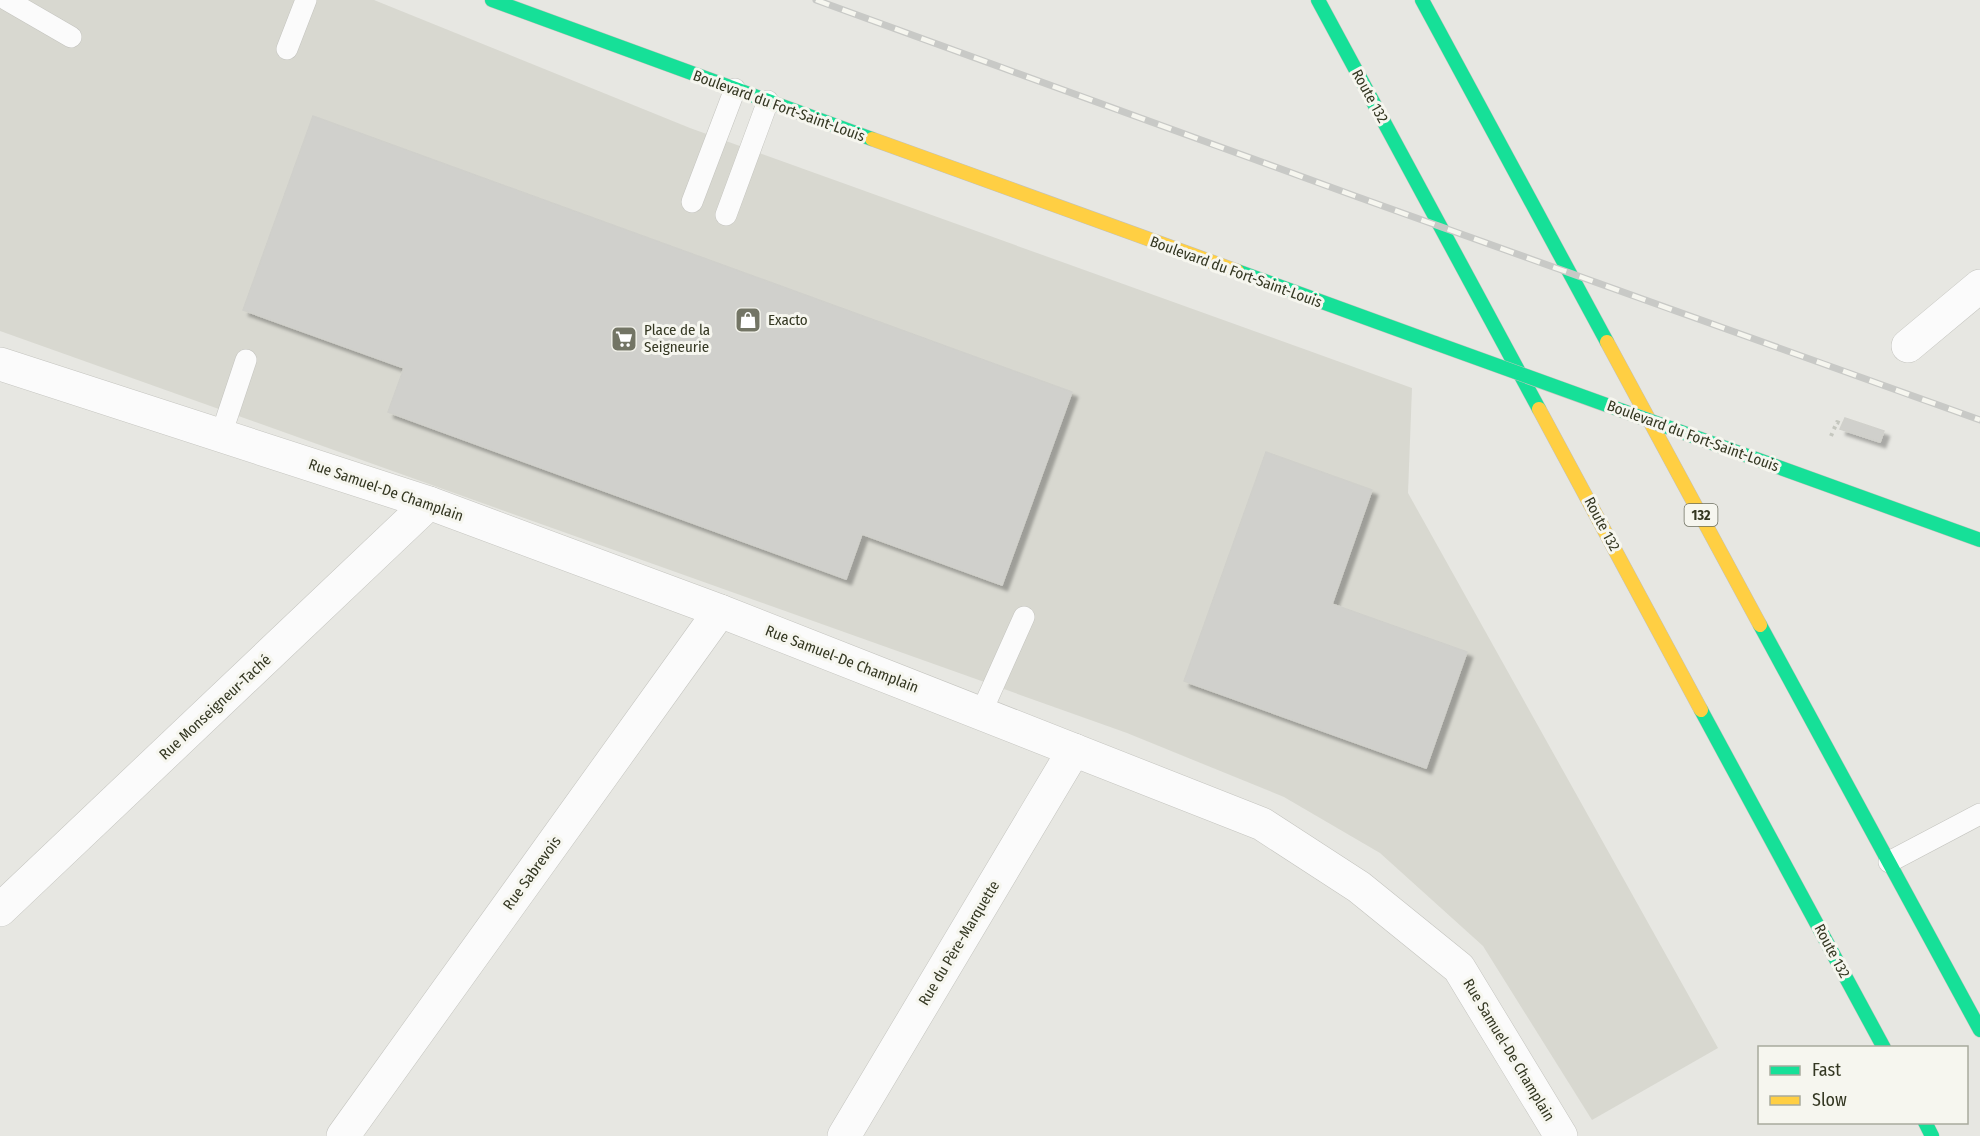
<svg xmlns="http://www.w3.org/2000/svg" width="1980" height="1136" font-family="'Fira Sans Condensed',sans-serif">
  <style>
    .built { fill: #d8d8d0 }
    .building { fill: #d0d0cc; stroke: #d0d0cb; stroke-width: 1.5; filter: url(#shadow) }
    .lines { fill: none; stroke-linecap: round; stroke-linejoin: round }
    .lane-casing { stroke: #c4c4bf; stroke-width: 22 }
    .street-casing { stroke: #c4c4bf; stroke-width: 34 }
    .fast-casing { stroke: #c2c2bc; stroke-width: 15 }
    .slow-casing { stroke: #c2c2bc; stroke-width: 15 }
    .path { stroke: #c5c7bf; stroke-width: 4; stroke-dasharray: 3 4.5; stroke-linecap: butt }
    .lane { stroke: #fbfbfb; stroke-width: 21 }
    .street { stroke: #fbfbfb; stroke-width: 33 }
    .fast { stroke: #16e098; stroke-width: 14 }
    .slow { stroke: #ffcf43; stroke-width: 14 }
    .rail-casing { stroke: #c8c9c6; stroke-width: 7 }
    .rail { stroke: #f6f6ef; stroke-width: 4.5; stroke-dasharray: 14; stroke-linecap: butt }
    .fast-bridge-casing { stroke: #c2c2bc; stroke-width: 15; stroke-linecap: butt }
    .fast-bridge { stroke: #16e098; stroke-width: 14 }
    .labels { text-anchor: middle; stroke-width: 6; stroke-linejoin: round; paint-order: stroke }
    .shield { fill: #f6f6ef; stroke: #6e7060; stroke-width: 1.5 }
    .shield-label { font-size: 14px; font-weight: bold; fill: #343722 }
    .street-label { font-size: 15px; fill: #343722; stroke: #f6f6ef }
    .poi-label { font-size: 15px; fill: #343722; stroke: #f6f6ef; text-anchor: start }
  </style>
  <defs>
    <filter id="shadow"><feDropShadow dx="5.5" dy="5.5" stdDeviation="1.5" flood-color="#0004"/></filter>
  </defs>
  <rect width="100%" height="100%" fill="#e7e7e2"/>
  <path class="built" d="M0 0H374L690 128 1412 388 1408 493 1718 1048 1592 1120 1483 946 1380 853 1284 797 1127 733 0 331Z"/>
  <g class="building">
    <path d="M313 116 1072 392 1002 585 862 534 846 579 388 412 404 368 243 310Z"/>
    <path d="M1845 418 1884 431 1880 442 1840 429Z"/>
    <path d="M1266 452 1372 490 1332 604 1467 652 1426 768 1184 681Z"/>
  </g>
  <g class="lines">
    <g class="lane-casing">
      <g id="lane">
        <path d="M7 0 71 37"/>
        <path d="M287 49 306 0"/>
        <path d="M692 202 735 89"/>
        <path d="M726 215 768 101"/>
        <path d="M221 435 246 360"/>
        <path d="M981 713 1024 617"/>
        <path d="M1889 862 1980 814"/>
      </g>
    </g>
    <g class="street-casing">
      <g id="street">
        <path d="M1908 346 1980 286"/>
        <path d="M0 364 429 503 720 611 1262 824 1359 887 1459 968 1561 1136"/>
        <path d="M0 910 429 503"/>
        <path d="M343 1136 720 611"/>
        <path d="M844 1136 1074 750"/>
      </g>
    </g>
    <g class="fast-casing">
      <g id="fast">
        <path d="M492 0 872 139"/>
        <path d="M1318 0 1539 409"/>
        <path d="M1422 0 1607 342"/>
        <path d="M1237 271 1435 343"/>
        <path d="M1709 442 1980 540"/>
        <path d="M1760 625 1980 1030"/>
        <path d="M1701 710 1884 1048"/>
        <path d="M1925 1122 1932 1136"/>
      </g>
    </g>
    <g class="slow-casing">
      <g id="slow">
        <path d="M872 139 1237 271"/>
        <path d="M1607 342 1760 625"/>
        <path d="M1539 409 1701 710"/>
      </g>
    </g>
    <path class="path" d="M1831 436 1837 422 1842 424"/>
    <use href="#lane" class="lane"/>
    <use href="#street" class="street"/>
    <use href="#fast" class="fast"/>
    <use href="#slow" class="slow"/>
    <g class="rail-casing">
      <path id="rail" d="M816 0 1355 196 1980 420"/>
    </g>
    <use href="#rail" class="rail"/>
    <g class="fast-bridge-casing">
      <path id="fast-bridge" d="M1435 343 1709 442"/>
    </g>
    <use href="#fast-bridge" class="fast-bridge"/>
  </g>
  <defs>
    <g id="shop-square" transform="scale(1.35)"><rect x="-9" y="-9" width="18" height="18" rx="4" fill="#737565" stroke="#f6f6ef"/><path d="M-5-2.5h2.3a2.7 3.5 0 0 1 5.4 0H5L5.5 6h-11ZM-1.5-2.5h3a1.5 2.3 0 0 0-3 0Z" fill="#fff"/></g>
    <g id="supermarket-square" transform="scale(1.35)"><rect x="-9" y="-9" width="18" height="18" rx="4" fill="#737565" stroke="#f6f6ef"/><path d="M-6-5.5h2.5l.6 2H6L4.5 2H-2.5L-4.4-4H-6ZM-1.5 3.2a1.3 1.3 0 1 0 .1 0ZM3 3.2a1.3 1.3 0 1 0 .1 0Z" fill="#fff"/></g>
  </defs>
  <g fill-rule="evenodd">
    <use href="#shop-square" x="748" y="320"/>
    <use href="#supermarket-square" x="624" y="339"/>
  </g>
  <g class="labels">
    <rect class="shield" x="1684.5" y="504" width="33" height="22" rx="4.5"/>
    <g class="shield-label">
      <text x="1701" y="520">132</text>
    </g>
    <g class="street-label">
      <text transform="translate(1370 96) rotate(61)" y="5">Route 132</text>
      <text transform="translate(779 106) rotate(20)" y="5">Boulevard du Fort-Saint-Louis</text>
      <text transform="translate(1236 272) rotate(20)" y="5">Boulevard du Fort-Saint-Louis</text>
      <text transform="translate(1693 436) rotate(20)" y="5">Boulevard du Fort-Saint-Louis</text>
      <text transform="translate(386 490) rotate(19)" y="5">Rue Samuel-De Champlain</text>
      <text transform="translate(1602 524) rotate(62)" y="5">Route 132</text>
      <text transform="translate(842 659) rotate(21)" y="5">Rue Samuel-De Champlain</text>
      <text transform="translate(215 707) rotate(-43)" y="5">Rue Monseigneur-Taché</text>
      <text transform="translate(532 873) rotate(-54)" y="5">Rue Sabrevois</text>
      <text transform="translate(959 943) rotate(-59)" y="5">Rue du Père-Marquette</text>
      <text transform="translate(1832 951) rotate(62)" y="5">Route 132</text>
      <text transform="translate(1509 1050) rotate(59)" y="5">Rue Samuel-De Champlain</text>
    </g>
    <g class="poi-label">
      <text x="768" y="325">Exacto</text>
      <text x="644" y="335">Place de la<tspan x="644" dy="17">Seigneurie</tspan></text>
    </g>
  </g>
  <rect x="1758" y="1046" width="210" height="78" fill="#f6f6ef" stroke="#a8aa9d" stroke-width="1.5"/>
  <rect x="1770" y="1066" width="30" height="9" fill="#16e098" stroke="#a8aa9d" stroke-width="1.5"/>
  <text x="1812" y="1076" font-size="18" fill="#343722">Fast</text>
  <rect x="1770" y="1096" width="30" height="9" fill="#ffcf43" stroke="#a8aa9d" stroke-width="1.5"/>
  <text x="1812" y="1106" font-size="18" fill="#343722">Slow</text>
</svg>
